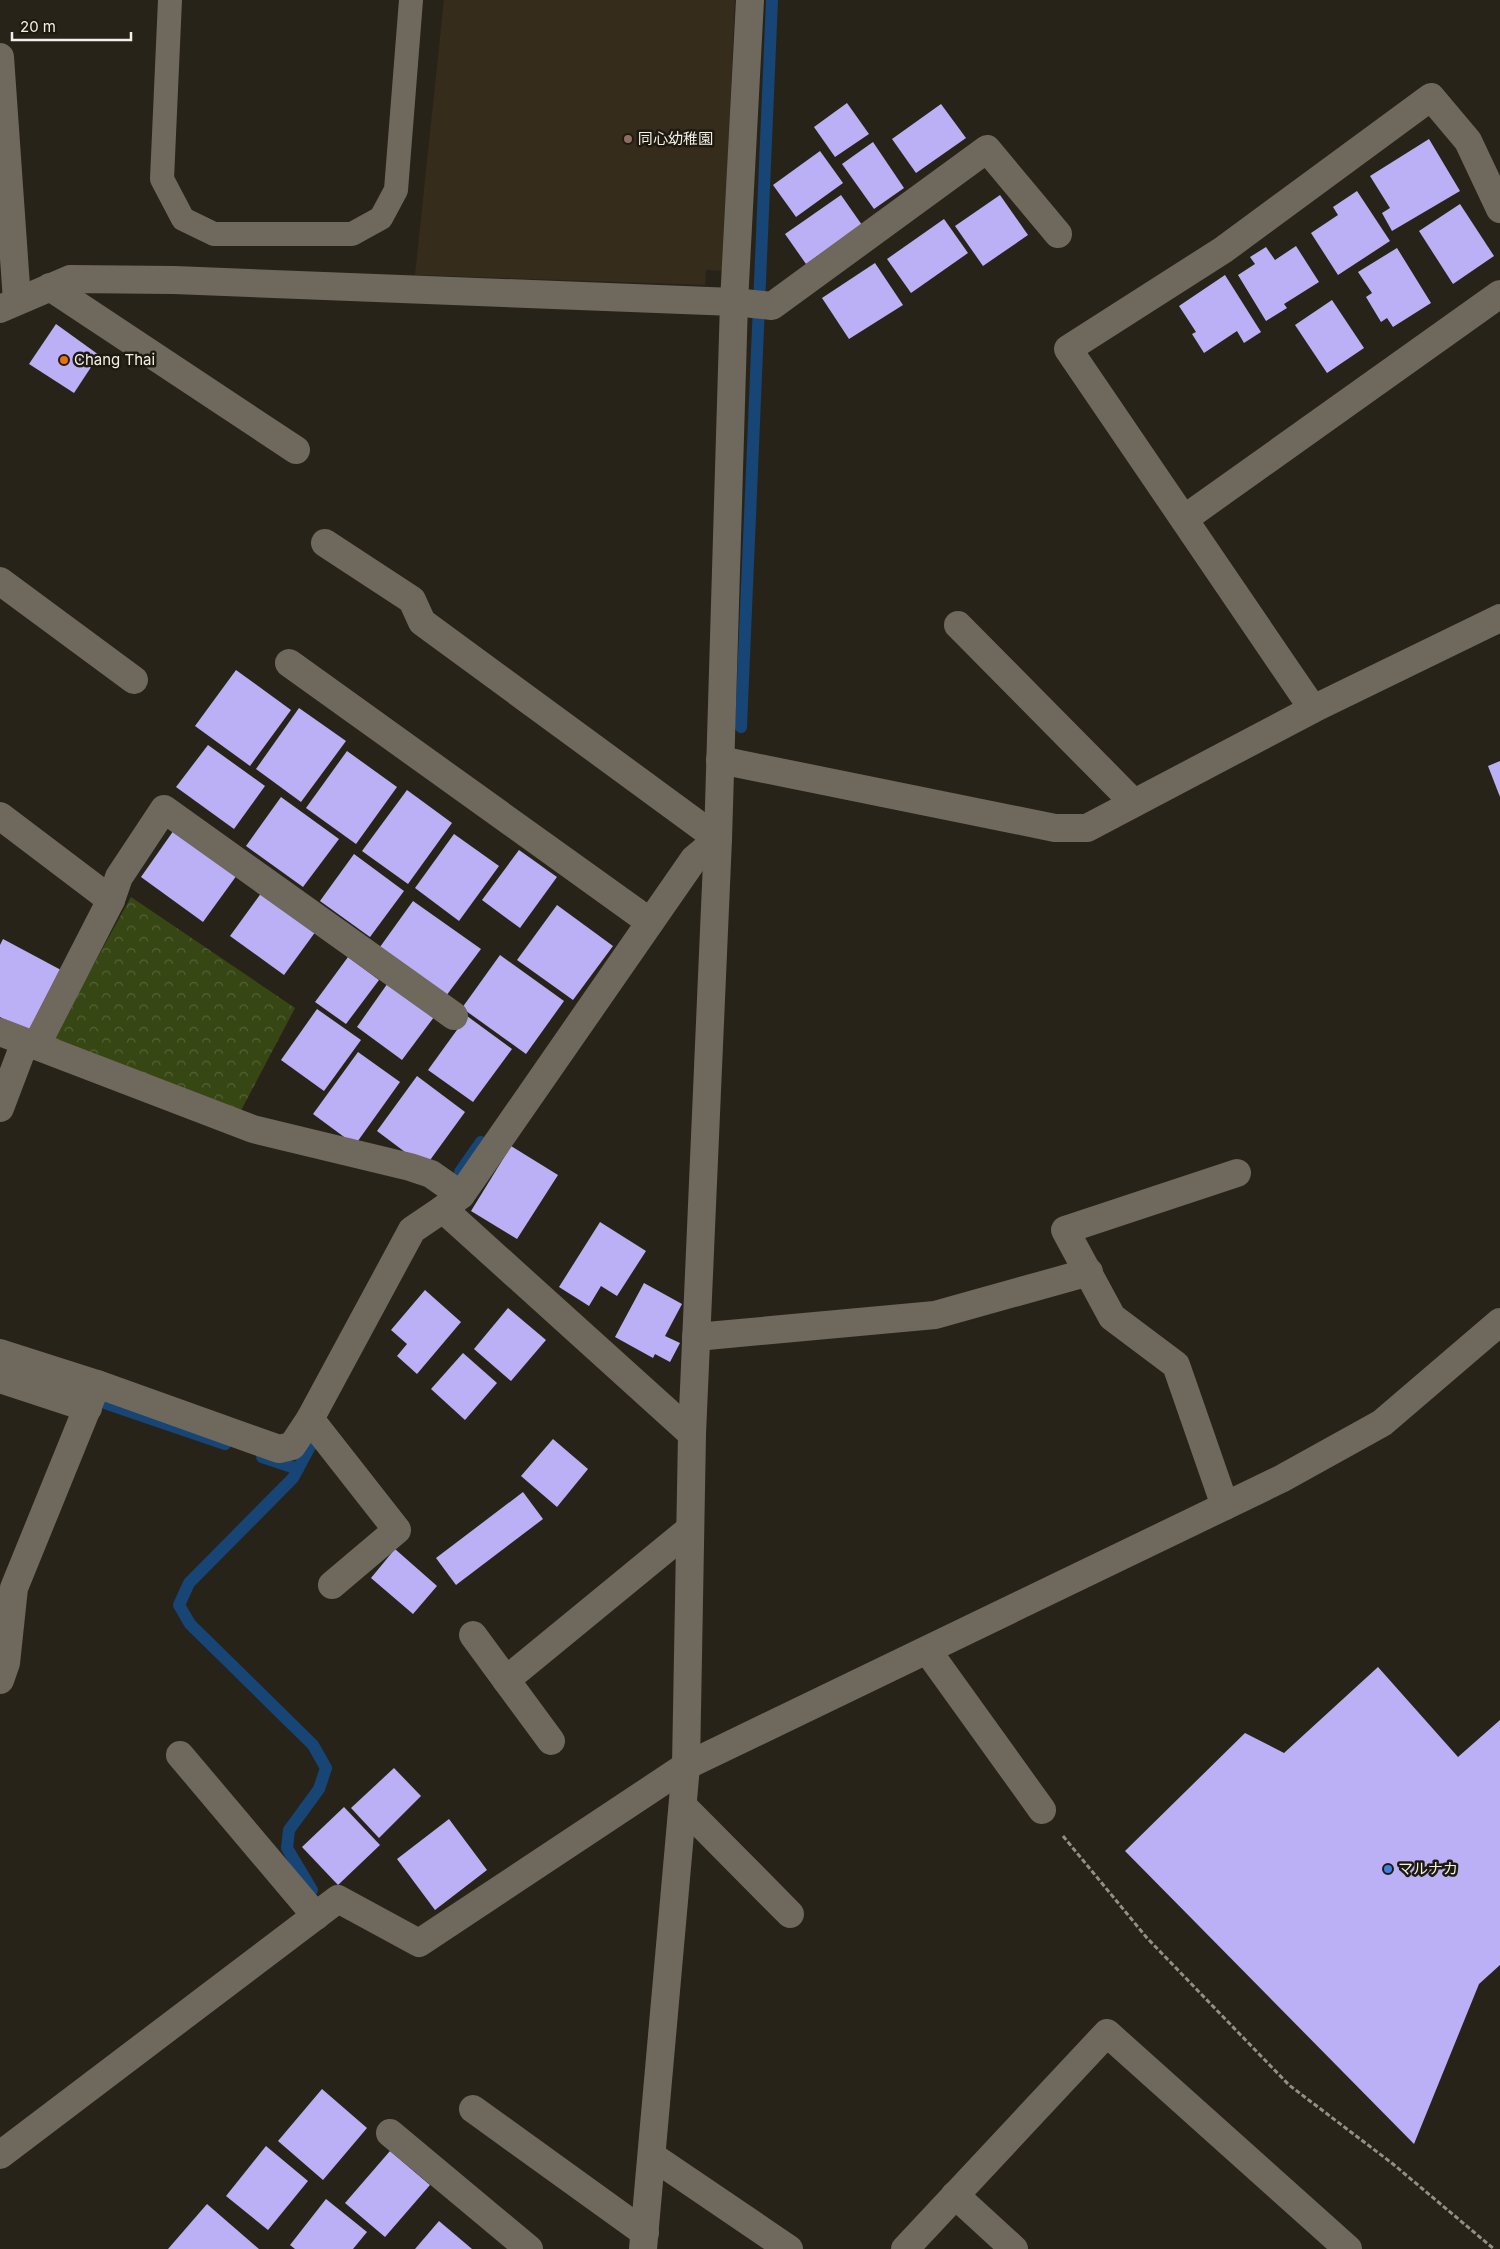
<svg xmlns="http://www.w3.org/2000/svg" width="1500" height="2249" font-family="Inter,'Noto Sans JP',sans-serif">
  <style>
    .built { fill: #352c1c }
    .park { fill: url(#park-crowns) }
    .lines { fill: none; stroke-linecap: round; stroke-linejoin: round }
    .stream { stroke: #164576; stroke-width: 12 }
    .building { fill: #bbb0f5 }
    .path { stroke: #938f86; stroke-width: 3; stroke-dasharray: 5 2.5; stroke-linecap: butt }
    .service { stroke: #6f685d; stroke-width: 24 }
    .minor { stroke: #6f685d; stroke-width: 28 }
    .tertiary { stroke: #6f685d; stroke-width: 28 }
    .education-dot { fill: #8d6e63; stroke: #1f1a10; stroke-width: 2 }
    .food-dot { fill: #e8710a; stroke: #1f1a10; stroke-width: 2 }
    .shop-dot { fill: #3f7fe0; stroke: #1f1a10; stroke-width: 2 }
    .labels { text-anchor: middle; stroke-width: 5; stroke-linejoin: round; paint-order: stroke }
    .poi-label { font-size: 15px; fill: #f3f0e9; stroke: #1f1a10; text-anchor: start }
  </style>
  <defs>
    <pattern id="park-crowns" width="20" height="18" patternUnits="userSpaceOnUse" patternTransform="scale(1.25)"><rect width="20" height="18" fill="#364714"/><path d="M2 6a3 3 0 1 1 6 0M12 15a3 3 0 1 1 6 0" fill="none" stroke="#546236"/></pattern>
  </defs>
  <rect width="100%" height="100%" fill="#282319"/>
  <path class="built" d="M444 0H735L723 271 706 270 705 285 415 275Z"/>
  <path class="park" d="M131 897 295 1008 237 1118 50 1043Z"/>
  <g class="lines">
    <g class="stream">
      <path d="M741 727 772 0"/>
      <path d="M460 1172 481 1142"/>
      <path d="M90 1398 225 1444"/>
      <path d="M262 1457 298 1469"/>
      <path d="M312 1890 287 1848 289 1830 319 1789 326 1768 313 1745 190 1624 179 1605 189 1583 293 1478 320 1428"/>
    </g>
  </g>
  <g class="building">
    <path d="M847 103 869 134 835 157 814 127Z"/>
    <path d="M941 104 966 138 916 173 892 139Z"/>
    <path d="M1429 139 1460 191 1392 231 1382 213 1390 208 1370 176Z"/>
    <path d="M873 142 904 188 874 209 842 164Z"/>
    <path d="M820 151 843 183 796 217 773 185Z"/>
    <path d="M1357 191 1390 241 1338 275 1311 233 1338 215 1333 207Z"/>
    <path d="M841 195 862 225 806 264 785 234Z"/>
    <path d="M1000 195 1028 235 983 266 955 226Z"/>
    <path d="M1460 204 1494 256 1453 284 1419 231Z"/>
    <path d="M944 219 968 253 911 293 887 259Z"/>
    <path d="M1296 246 1319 282 1284 304 1287 308 1266 321 1238 275 1255 264 1250 257 1266 247 1275 260Z"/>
    <path d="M1397 248 1431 303 1393 327 1387 318 1381 322 1366 297 1372 293 1358 272Z"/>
    <path d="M875 263 903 305 849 339 822 298Z"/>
    <path d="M1225 275 1261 332 1244 343 1237 331 1204 353 1192 334 1196 332 1179 306Z"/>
    <path d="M1332 300 1364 348 1327 373 1295 325Z"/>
    <path d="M56 324 99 355 74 393 29 364Z"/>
    <path d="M236 670 291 710 250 766 195 726Z"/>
    <path d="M299 708 346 741 301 802 256 769Z"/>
    <path d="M208 745 265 786 234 829 176 787Z"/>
    <path d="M347 751 397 787 356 844 306 808Z"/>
    <path d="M1500 761V797L1488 766Z"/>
    <path d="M407 790 452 823 408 884 362 851Z"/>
    <path d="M281 797 339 839 303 887 246 846Z"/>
    <path d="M174 830 237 875 203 922 141 877Z"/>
    <path d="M454 834 499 866 459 921 415 888Z"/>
    <path d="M519 850 557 877 520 928 482 900Z"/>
    <path d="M354 854 404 891 370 937 320 901Z"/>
    <path d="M262 892 316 931 284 975 230 936Z"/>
    <path d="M413 901 481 949 446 996 380 947Z"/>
    <path d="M557 905 613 946 573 1000 517 960Z"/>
    <path d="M3 939 61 970 28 1032 0 1017V945Z"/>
    <path d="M500 955 564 1001 526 1054 462 1008Z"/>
    <path d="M348 957 379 980 346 1024 315 1002Z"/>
    <path d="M390 980 437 1013 402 1060 357 1027Z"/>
    <path d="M317 1009 361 1040 324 1091 281 1060Z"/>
    <path d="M467 1016 512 1049 473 1102 428 1070Z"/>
    <path d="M358 1052 400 1082 355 1145 313 1114Z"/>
    <path d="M417 1076 465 1112 425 1167 377 1131Z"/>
    <path d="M511 1146 558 1175 517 1239 471 1211Z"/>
    <path d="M600 1222 646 1251 617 1296 601 1286 589 1306 559 1287Z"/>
    <path d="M644 1283 682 1304 665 1336 680 1343 670 1362 655 1354 653 1358 615 1337Z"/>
    <path d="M425 1290 461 1322 417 1374 397 1356 407 1344 391 1330Z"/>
    <path d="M508 1308 546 1340 511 1381 474 1349Z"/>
    <path d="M463 1353 497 1383 465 1420 431 1389Z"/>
    <path d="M553 1439 588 1469 557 1507 521 1476Z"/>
    <path d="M523 1492 543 1519 456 1585 436 1558Z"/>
    <path d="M395 1549 437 1586 413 1614 371 1578Z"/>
    <path d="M1378 1667 1458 1757 1500 1720V1965L1479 1984 1414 2144 1125 1851 1245 1733 1284 1753Z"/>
    <path d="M394 1768 421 1796 379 1838 351 1808Z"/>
    <path d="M344 1807 380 1845 338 1885 302 1847Z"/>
    <path d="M449 1819 487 1870 435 1910 397 1859Z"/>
    <path d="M322 2089 367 2128 323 2180 278 2141Z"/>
    <path d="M266 2146 308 2181 268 2230 226 2196Z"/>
    <path d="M390 2151 430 2185 385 2237 345 2203Z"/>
    <path d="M326 2199 367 2232 353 2249H295L290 2245Z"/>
    <path d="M207 2204 259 2249H168Z"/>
    <path d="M439 2221 472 2249H415Z"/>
  </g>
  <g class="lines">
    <path class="path" d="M1063 1836 1147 1938 1289 2085 1393 2164 1494 2249"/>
    <path class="service" d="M170 0 162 179 183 219 214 234H352L381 218 396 190 411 0"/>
    <g class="minor">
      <path d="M50 287 296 450"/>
      <path d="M0 309 70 279 174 280 734 302 772 306 987 149 1058 234"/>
      <path d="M1184 519 1500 294"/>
      <path d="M325 543 412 600 422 622 718 839 694 859 461 1195 443 1209 692 1434"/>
      <path d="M0 581 134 680"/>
      <path d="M958 625 1134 803"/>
      <path d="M289 663 650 922"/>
      <path d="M1313 709 1068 349 1223 250 1431 97 1468 141 1500 209"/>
      <path d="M720 760 1055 828H1087L1313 709 1500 618"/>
      <path d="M0 816 111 900"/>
      <path d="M0 1032 253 1129 410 1167 431 1174 461 1195"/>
      <path d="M36 1046 111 900 119 877 164 809 454 1016"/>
      <path d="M0 1108 25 1042"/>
      <path d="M696 1337 935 1315 1089 1272"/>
      <path d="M0 1353 97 1384"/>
      <path d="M0 1379 88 1408"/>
      <path d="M1225 1506 1176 1365 1112 1317 1065 1230 1237 1173"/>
      <path d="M332 1585 397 1530 310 1419 412 1230 443 1209"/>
      <path d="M473 1635 551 1741"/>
      <path d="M927 1650 1042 1810"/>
      <path d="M0 1680 6 1663 14 1588 97 1384 279 1449 292 1446 310 1419"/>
      <path d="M506 1680 690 1529"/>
      <path d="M180 1755 316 1916"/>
      <path d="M683 1806 790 1914"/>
      <path d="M473 2109 645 2233"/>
      <path d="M390 2133 529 2249"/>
      <path d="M0 2155 338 1899 419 1943 686 1766 1281 1479 1382 1423 1500 1322"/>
      <path d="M652 2156 789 2249"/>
      <path d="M955 2195 1014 2249"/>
      <path d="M643 2249 686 1766 692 1434 718 839 734 302 750 0"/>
      <path d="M905 2249 1107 2033 1348 2249"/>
    </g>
    <path class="tertiary" d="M0 57 17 301"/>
  </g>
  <circle class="education-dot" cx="628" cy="139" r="5"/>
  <circle class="food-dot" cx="64" cy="360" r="5"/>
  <circle class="shop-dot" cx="1388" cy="1869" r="5"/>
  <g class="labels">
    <g class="poi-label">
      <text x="638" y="144">同心幼稚園</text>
      <text x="74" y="365">Chang Thai</text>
      <text x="1398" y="1874">マルナカ</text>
    </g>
  </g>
  <path d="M12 32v8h119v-8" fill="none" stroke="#f3f0e9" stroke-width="2.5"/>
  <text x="20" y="32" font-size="15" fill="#f3f0e9" stroke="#1f1a10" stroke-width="4" paint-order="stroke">20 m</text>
</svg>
